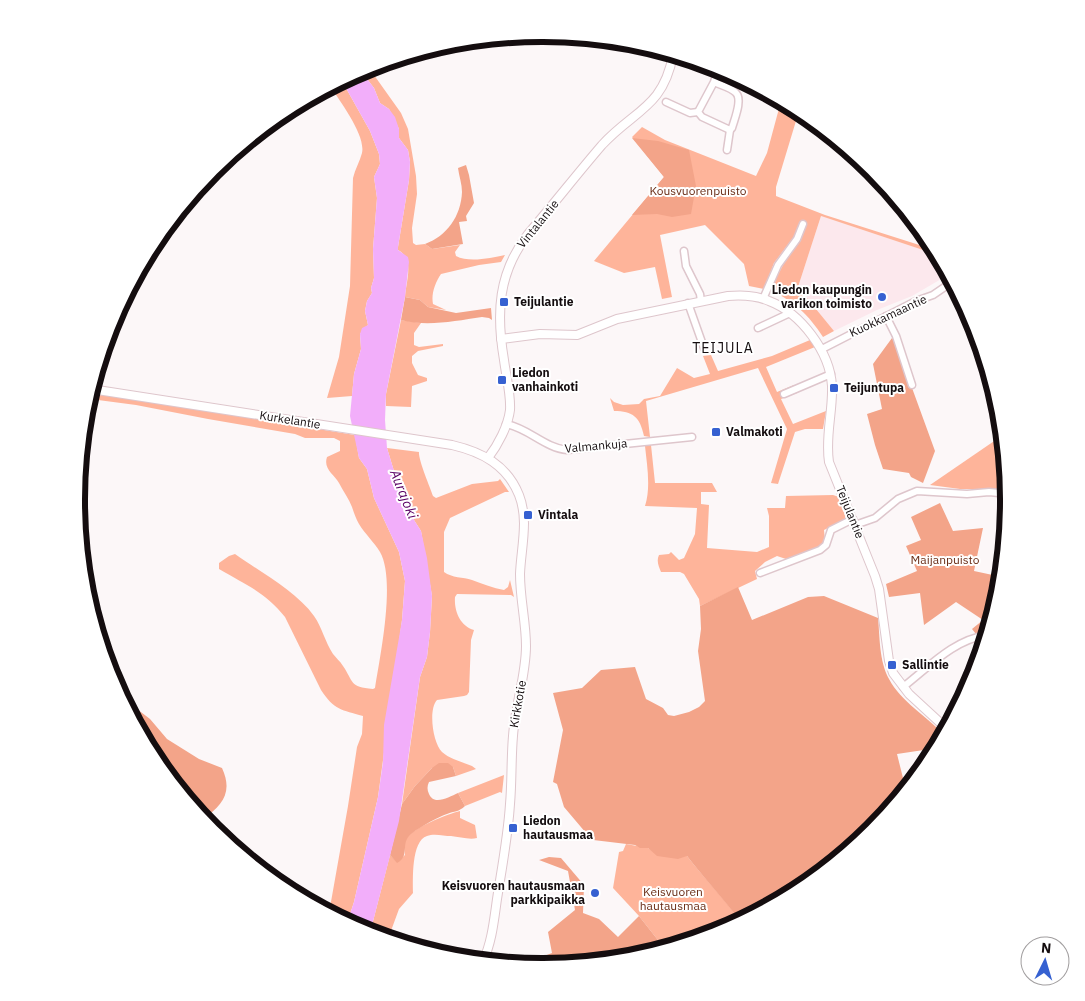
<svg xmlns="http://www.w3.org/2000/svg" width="1085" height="1001" font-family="'IBM Plex Sans',sans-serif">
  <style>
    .built { fill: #fce8ed }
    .green { fill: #feb49a }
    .forest { fill: #f3a489 }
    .water { fill: #f2aefa }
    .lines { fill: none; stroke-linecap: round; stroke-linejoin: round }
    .minor-casing { stroke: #dec6cc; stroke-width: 9 }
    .tertiary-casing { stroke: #dec6cc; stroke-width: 10 }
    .minor { stroke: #fff; stroke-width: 6 }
    .tertiary { stroke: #fff; stroke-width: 8 }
    .poi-dot { fill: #3661d1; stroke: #fff; stroke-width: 2 }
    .labels { text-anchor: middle; stroke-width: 4; stroke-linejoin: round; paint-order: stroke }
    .park-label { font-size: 12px; fill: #6a2d16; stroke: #fff }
    .street-label { font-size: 12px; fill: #140d0f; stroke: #fff }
    .poi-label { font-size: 12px; font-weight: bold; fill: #140d0f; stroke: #fff; text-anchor: start }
    .neighbourhood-label { font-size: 14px; letter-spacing: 1px; fill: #140d0f; stroke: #fff }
    .water-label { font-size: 14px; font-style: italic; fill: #590264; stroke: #fff }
    .rim { fill: none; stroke: #140d0f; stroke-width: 6 }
  </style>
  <rect width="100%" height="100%" fill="#fcf7f8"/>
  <path class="built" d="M821 216 938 255 948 275 912 296 877 310 834 331 798 287Z"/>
  <g class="green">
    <path d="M369 68 401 113 408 129 416 176 417 194 412 228 413 243 416 245 425 244 432 249 460 245 455 252 456 256C469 263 491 258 505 255L501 262 479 265 441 274C435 283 431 294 433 304L446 310 428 307 420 300 405 297C406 281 415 259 398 250V247L409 180 410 162 408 150 399 138V129L389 109 380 103 374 88 361 71Z"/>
    <path d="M342 81 370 131 379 154 380 164 374 177 377 198 373 249 374 278 371 288 372 293 367 301 365 311 368 325 360 334 361 349 354 374 352 396 327 398 339 357 350 286 353 178C355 169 360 161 362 153 366 135 340 102 331 87Z"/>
    <path d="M781 101 799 111 776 187V196L825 215 935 250 938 255 821 216 798 287 834 331 823 337C808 314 795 302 770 290L784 263 801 238 796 234 774 263 764 289 749 286 744 264 705 225 660 235 672 297 662 299 655 267 624 273 594 261 664 177 632 137 642 127 665 140 756 176 767 153Z"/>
    <path d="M401 320 421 323 414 333V345L419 347 443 344V346L418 351 412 356V363L418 375 427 378V381L412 386 411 407 386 406V394Z"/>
    <path d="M810 340 815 347 766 367 777 392 794 385 797 393 781 399 793 424 826 411 823 429H805L795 432 778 484 771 483 787 429 758 368 646 401 650 437 644 436C640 417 633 411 614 411L610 398 614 402 623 405 639 404 644 399 660 396 677 368 694 378 710 374 703 356 711 355 718 371 772 356Z"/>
    <path d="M90 392 355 435 359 458 367 469 374 498 399 552 405 581 402 620 378 797 354 902 347 923 329 913 348 806 357 747 362 734 363 716C342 710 334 710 321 690L285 617C265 592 246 585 219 569V563L229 556 235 554C260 572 296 591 314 616 322 627 325 642 333 654 336 658 340 661 343 666 354 682 349 687 373 689L375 688C380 656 396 580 380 552 374 542 365 534 359 524 356 519 354 513 352 507 349 499 343 491 339 483 334 474 323 469 327 457L340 451V441L334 438H305L295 434 208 419 136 405 98 400 87 401Z"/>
    <path d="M1003 435 1008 489H960L930 485Z"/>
    <path d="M651 445 655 483H712L717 492H701V504L709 505 707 548 757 552 769 547V516L767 508H785L786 496 833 495 839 497 846 519 824 530 825 541 821 546 786 559 777 556 765 562 755 571 757 579 700 606 699 599 684 574 680 572H661C659 567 656 561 659 555L669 554 671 552 679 560 684 558 695 534 697 508 645 506C651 488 647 465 645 446Z"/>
    <path d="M387 448 419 452C418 459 430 487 433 496L436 498 472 484 498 481 500 479 509 492H505L450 518 444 532V572C452 578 463 577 472 580 483 584 493 588 504 590L508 587 510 580 514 597 511 595 457 594 455 597C454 611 460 626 474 630L471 640 469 692 467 695 464 696 437 700C428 710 433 743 442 752 450 759 462 762 472 766L476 769 456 776 453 767 432 768 415 786 402 804 420 677 427 657 430 632 432 596 421 531 414 520 397 481Z"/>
    <path d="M504 775 502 793 500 792 465 806 458 793Z"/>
    <path d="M460 811V818L475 825 477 838C470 840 459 837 451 836 444 836 434 833 427 836 411 841 413 880 413 893L399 909 388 939 370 933 390 855 397 862 405 855C405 850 404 843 406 839 412 828 448 814 460 811Z"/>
    <path d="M626 844 648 848 654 852 687 856C704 878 724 898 740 921L721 932 665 949 639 916 613 888 619 852 623 851Z"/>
  </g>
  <g class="forest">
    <path d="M632 138 658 141 689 150 696 186 691 214 672 217 657 214 632 215 664 177Z"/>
    <path d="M466 165 469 175 474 203 466 216 467 221 459 222 463 244 432 249 425 244C447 236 461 216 462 192 462 184 459 176 458 168Z"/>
    <path d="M405 297 420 300 428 307 456 313 491 308 492 320 489 318 482 317C455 321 427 327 401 320Z"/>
    <path d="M892 338 896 344 935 451 923 483 911 477 909 473 883 469 875 445 867 414 882 409 873 364Z"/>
    <path d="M940 503 953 531 983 528 974 571 1002 577 1000 592 988 633 976 634 972 629 983 620 956 602 924 625 920 593 889 597 886 584 917 571 906 546 921 540 911 517Z"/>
    <path d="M738 587 752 620 808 597 824 596 878 618C880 637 879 661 889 679 901 702 927 716 944 735L937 748 897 754 906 790 872 831 802 889 722 931 740 921C723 898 704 878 687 856L678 859 657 856 648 848H640L635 845 585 839 586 833 564 807 557 784 553 782 563 730 553 693 582 688 601 670 635 667 646 699 663 708 668 715 674 716 689 712 699 707 705 701 698 651 701 629 700 606Z"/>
    <path d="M120 696 150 719 167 739 199 759 222 768C233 792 223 805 203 819L154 760Z"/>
    <path d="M439 763H448L453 767 456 776 429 782C427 786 427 790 429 794 434 806 449 797 458 793L465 806C459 812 454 811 447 814 440 816 414 830 409 836 401 845 410 856 397 863L390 855 402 804 415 786 432 768Z"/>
    <path d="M549 857 561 858 584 885 583 913 599 919 618 937 639 916 665 949 633 958 539 967V958L552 953 548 932 575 910 568 871 539 860Z"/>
  </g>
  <path class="water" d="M361 71 374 88 380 103 389 109 395 117 399 129V138L408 150 410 162 409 180 398 247V250L408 257 409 262 405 297 386 394 385 420 387 448 397 481 414 520 421 531 427 558 432 596 430 632 427 657 420 677 399 821 370 933 347 923 354 902 378 797 383 762 384 725 402 620 405 581 399 552 374 498 367 469 359 458 350 416 354 374 361 349 360 334 362 328 368 325 365 311 367 301 372 293 371 288 374 278 373 249 377 198 374 177 380 164 379 154 370 131 342 81Z"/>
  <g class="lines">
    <g class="minor-casing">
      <g id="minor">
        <path d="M714 82C720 85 732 88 736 93 743 100 734 120 732 128L730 130 702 117 698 112 714 82 718 68"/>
        <path d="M666 102 690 113 698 112"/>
        <path d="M727 150 730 130"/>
        <path d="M684 251 686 266 700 294 701 301"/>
        <path d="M763 299 778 265 797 239 803 224"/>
        <path d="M688 303 704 348"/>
        <path d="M886 316 896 336 912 385"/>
        <path d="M758 328 790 313"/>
        <path d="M822 349 916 301 933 295 952 282"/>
        <path d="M784 394 831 374"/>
        <path d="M506 424C528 428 545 448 567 450L692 437"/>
        <path d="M855 525 875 518 898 499 917 491 967 494 989 492 1009 494"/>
        <path d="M760 573 820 550 826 545 831 530 853 519"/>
        <path d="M903 687C929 667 953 640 987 635"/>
      </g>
    </g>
    <g class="tertiary-casing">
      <g id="tertiary">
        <path d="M501 339 540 334 577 335 617 319 728 296C742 295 755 295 769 301 801 313 830 352 832 386 833 412 825 436 829 462L875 576 879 589 889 661 893 673 909 694 947 729"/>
        <path d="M91 389 452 445C482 452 507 465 519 495 529 520 521 548 520 574 520 599 526 622 526 646 526 676 515 706 513 736 511 759 512 782 510 804 508 836 502 867 497 899 494 920 492 942 483 961"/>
        <path d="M488 458C498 445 508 426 510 410 511 394 506 376 504 360 496 313 498 273 528 234 553 205 577 174 602 145 634 110 663 108 673 55"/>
      </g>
    </g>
    <use href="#minor" class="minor"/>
    <use href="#tertiary" class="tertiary"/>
  </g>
  <g class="poi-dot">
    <circle cx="882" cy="297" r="5"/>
    <rect x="499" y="297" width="10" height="10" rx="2.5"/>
    <rect x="497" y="375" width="10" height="10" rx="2.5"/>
    <rect x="829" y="383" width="10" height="10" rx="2.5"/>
    <rect x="711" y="427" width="10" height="10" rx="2.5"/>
    <rect x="523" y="510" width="10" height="10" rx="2.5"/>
    <rect x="887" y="660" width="10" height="10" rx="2.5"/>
    <rect x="508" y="823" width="10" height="10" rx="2.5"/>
    <circle cx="595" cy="893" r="5"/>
  </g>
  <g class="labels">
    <g class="park-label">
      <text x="698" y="195">Kousvuorenpuisto</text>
      <text x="945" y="564">Maijanpuisto</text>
      <text x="673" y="896">Keisvuoren<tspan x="673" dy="14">hautausmaa</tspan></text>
    </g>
    <g class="street-label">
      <text transform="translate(538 224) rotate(-51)" y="4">Vintalantie</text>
      <text transform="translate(888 316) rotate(-25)" y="4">Kuokkamaantie</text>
      <text transform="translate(290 420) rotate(9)" y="4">Kurkelantie</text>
      <text transform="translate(596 446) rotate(-5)" y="4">Valmankuja</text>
      <text transform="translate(850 512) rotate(68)" y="4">Teijulantie</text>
      <text transform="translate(518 704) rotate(-80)" y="4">Kirkkotie</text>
    </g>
    <g class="poi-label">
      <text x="872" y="294" text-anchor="end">Liedon kaupungin<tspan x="872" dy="14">varikon toimisto</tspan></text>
      <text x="514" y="306">Teijulantie</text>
      <text x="512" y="377">Liedon<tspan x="512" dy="14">vanhainkoti</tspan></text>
      <text x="844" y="392">Teijuntupa</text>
      <text x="726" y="436">Valmakoti</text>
      <text x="538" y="519">Vintala</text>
      <text x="902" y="669">Sallintie</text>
      <text x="523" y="825">Liedon<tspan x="523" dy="14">hautausmaa</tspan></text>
      <text x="585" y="890" text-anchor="end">Keisvuoren hautausmaan<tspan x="585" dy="14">parkkipaikka</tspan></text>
    </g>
    <g class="neighbourhood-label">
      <text x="723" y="353">TEIJULA</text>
    </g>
    <g class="water-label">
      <text transform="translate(404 494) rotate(68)" y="5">Aurajoki</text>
    </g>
  </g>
  <path d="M0 0H1085V1001H0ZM542 42H543A457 457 0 0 1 1000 499V501A457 457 0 0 1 543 958H542A457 457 0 0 1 85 501V499A457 457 0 0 1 542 42Z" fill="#fff" fill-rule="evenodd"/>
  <path class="rim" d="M542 42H543A457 457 0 0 1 1000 499V501A457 457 0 0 1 543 958H542A457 457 0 0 1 85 501V499A457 457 0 0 1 542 42Z"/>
  <g transform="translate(1045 961) rotate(5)"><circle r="24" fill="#ffffff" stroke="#a19e9f"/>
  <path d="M0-4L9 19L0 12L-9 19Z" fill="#3661d1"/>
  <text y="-8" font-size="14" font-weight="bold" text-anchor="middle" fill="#140d0f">N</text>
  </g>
</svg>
